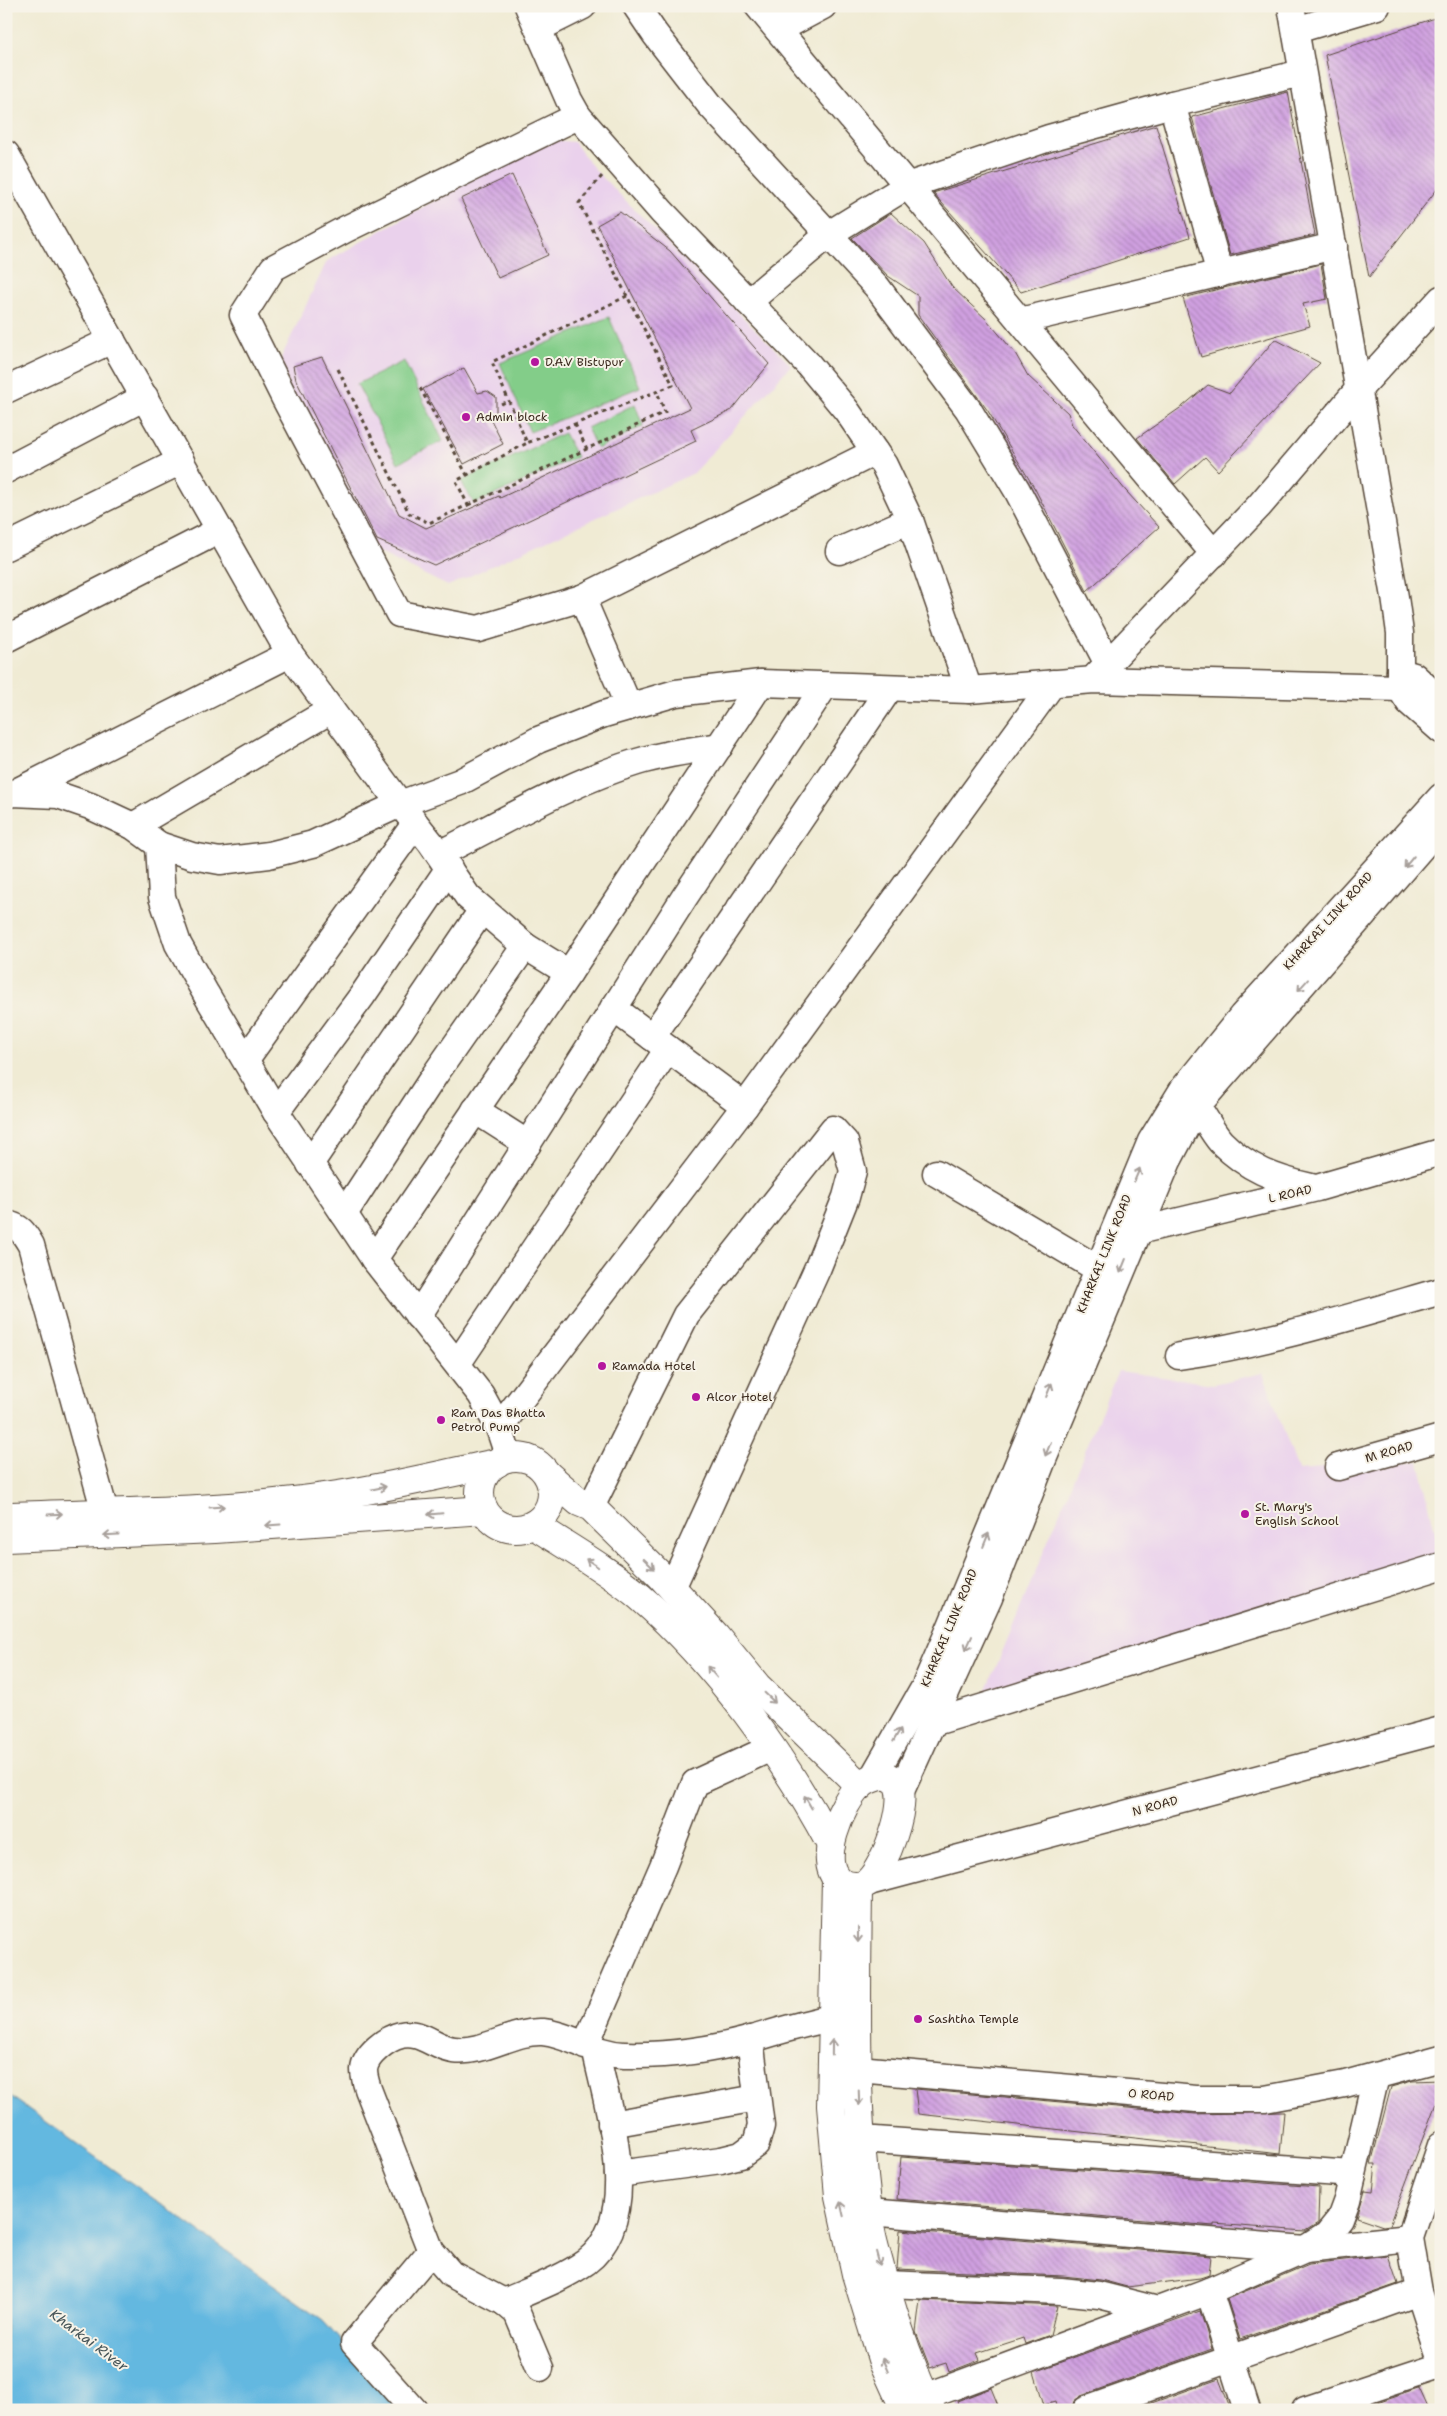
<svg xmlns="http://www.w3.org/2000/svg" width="1447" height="2416" font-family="'Shantell Sans',sans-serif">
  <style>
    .built { fill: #ead1ec }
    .green { fill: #83cd89; stroke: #5f7c54 }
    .water { fill: #63b8e0; stroke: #4f717f }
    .building { fill: url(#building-back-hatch) }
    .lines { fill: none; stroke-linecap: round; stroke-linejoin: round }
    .minor-casing { stroke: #564739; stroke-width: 29 }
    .major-casing { stroke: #564739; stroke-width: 30 }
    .path { stroke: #564739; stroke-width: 3; stroke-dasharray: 4 4; stroke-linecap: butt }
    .minor { stroke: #fff; stroke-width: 26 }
    .major { stroke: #fff; stroke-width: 28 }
    .oneway { stroke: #a79f9a }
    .poi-dot { fill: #b5179e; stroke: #f7f3e8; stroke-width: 2 }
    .labels { text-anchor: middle; stroke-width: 4; stroke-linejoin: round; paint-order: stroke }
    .poi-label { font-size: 12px; fill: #3b2a1e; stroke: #f7f3e8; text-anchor: start }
    .street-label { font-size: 12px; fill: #3b2a1e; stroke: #f7f3e8 }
    .water-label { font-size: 14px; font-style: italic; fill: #475558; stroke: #f7f3e8 }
  </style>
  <defs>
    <pattern id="building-back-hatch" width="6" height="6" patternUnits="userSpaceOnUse" patternTransform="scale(1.25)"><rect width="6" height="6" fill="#d0a0e1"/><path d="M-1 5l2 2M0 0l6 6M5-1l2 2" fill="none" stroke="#aa83b6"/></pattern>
  </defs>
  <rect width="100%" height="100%" fill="#f7f3e8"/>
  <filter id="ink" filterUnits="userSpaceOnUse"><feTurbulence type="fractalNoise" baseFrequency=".02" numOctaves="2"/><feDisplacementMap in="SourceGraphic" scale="10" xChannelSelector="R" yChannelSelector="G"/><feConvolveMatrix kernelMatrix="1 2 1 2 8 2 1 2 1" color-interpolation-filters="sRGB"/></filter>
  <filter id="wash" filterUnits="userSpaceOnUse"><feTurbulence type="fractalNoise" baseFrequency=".0096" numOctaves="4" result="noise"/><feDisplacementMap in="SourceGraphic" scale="20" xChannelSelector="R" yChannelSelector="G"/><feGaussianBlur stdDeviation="1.12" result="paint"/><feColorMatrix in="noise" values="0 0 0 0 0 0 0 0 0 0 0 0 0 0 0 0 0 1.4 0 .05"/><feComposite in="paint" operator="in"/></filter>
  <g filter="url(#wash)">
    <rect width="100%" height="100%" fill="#f0ebd4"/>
    <g class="built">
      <path d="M544 139 574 142 596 171 791 365 694 473 448 586 359 543 290 397 281 358 327 261Z"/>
      <path d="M1118 1371 1213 1384 1263 1373 1298 1470 1419 1461 1441 1558 978 1711Z"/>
    </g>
    <g class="green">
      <path d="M609 317 640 387 530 432 500 363Z"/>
      <path d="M404 361 443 441 398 463 357 384Z"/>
      <path d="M635 404 643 426 597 449 587 428Z"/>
      <path d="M564 433 577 457 474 504 461 481Z"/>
    </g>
    <path class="water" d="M6 2093 323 2320 405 2410H6Z"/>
    <g id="blocks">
      <g class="building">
        <path d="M1441 16V184L1369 277 1325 55Z"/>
        <path d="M1288 92 1315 235 1230 255 1192 117Z"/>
        <path d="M1156 125 1190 237 1021 292 933 193Z"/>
        <path d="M512 175 548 255 498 278 461 199Z"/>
        <path d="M620 212 670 251 769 364 732 410 691 430 696 441 434 565 377 540 296 380 293 366 322 357 399 514 426 528 499 496 500 498 690 408 597 225Z"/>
        <path d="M891 213 924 243 952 287 987 320 1015 353 1028 376 1068 413 1072 425 1126 491 1159 527 1087 591 1035 489 988 411 918 315V296L888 276 852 238Z"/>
        <path d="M1321 264 1327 299 1303 304 1310 326 1201 357 1183 298Z"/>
        <path d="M1275 339 1320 363 1218 471 1205 457 1175 484 1137 438 1183 406 1208 385 1230 393Z"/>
        <path d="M464 368 478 393 487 391 496 397V413L491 420 503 444 464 464 423 389Z"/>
        <path d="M1441 2080V2090L1390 2225 1383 2226 1357 2217 1365 2190 1373 2191 1376 2164H1371L1391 2087 1412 2081Z"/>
        <path d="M915 2089 1195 2114 1284 2112 1280 2154 918 2114Z"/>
        <path d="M901 2157 1319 2187 1318 2223 1305 2231 1214 2224V2226L897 2199Z"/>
        <path d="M900 2230 1211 2256 1209 2275 1200 2278 1127 2287 1101 2280 1063 2276 897 2269Z"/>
        <path d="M1388 2255 1398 2284 1240 2339 1227 2299 1309 2264Z"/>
        <path d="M920 2300 1057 2306 1050 2335 1025 2344 1023 2338 977 2353 980 2360 949 2372 946 2363 930 2368 916 2332Z"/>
        <path d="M1200 2311 1212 2349 1081 2396 1074 2401 1071 2410H1057L1055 2402 1044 2405 1034 2372Z"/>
        <path d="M1219 2379 1231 2410H1132Z"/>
        <path d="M991 2388 1000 2410H959L957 2401Z"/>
        <path d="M1418 2388 1428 2410H1354Z"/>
      </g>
    </g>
  </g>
  <g filter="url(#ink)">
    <use href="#blocks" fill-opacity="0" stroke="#564739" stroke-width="1"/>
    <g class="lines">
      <g class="minor-casing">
        <g id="minor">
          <path d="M528 6 569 100 578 116 662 212 808 364 847 411 875 452 884 465 910 520 969 690"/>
          <path d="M636 6 655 34 710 105 877 287 968 409 1017 490 1108 664"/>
          <path d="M758 6 1214 554"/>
          <path d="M1291 6 1395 597 1400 633V688L1409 702 1441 730"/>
          <path d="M539 28 583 6"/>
          <path d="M778 30 823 6"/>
          <path d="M1296 30 1377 6"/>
          <path d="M1172 104 1220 274"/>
          <path d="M578 116 346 229 273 268 243 315 285 399 399 614 478 629 582 598"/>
          <path d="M6 154 290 654 400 804 431 843 468 897 525 946 569 973"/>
          <path d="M748 302 829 234 907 186 1049 138 1172 104 1302 73"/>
          <path d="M1020 321 1334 246"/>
          <path d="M6 390 112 340"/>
          <path d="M6 470 145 397"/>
          <path d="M6 547 181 461"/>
          <path d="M839 551 910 520"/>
          <path d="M6 639 220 530"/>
          <path d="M1400 672 1414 676 1441 701"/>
          <path d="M1097 675 1259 506 1358 390 1441 299"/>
          <path d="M629 707 582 598 875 452"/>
          <path d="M16 792 290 654"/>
          <path d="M6 795 13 793 58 795 90 806 133 826 159 845 192 856 220 861 269 855 313 844 400 804 460 782 538 740 604 714 676 693 761 683 969 690 1094 680 1400 688"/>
          <path d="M133 826 331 710"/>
          <path d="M159 845 162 897 178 944 206 994 276 1112 374 1259 481 1395 499 1428 509 1458"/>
          <path d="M439 854C503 822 568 783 637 762 664 754 692 750 720 746"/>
          <path d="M613 1008 745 1106"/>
          <path d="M652 1037 889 689"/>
          <path d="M246 1059 415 824"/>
          <path d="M1197 1106C1205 1117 1212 1132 1221 1142 1248 1169 1275 1179 1311 1187"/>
          <path d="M475 1110 528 1144"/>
          <path d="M276 1112 362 996 449 868"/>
          <path d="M310 1164 482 910"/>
          <path d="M936 1173 1098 1269"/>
          <path d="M344 1214 434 1076 525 946"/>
          <path d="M6 1224C20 1226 24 1233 31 1245L105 1512"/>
          <path d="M1138 1231 1317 1188 1441 1152"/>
          <path d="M374 1259 569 973 761 683"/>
          <path d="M418 1316 684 898 824 687"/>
          <path d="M1179 1356C1268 1343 1354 1316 1441 1291"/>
          <path d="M458 1363 668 1049"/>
          <path d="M499 1428 745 1106 1053 683"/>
          <path d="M1338 1467 1441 1438"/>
          <path d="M591 1507 686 1315 833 1129 845 1142 853 1171 846 1197 818 1267 672 1588"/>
          <path d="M932 1723 1441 1566"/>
          <path d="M873 1777 924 1688 951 1626 1151 1141 1183 1089 1242 1016 1441 797"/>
          <path d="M900 1793 989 1598 1042 1462 1168 1161 1197 1106 1441 825"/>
          <path d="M869 1882 1441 1730"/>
          <path d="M585 2046 663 1866 695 1783 771 1748"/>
          <path d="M858 2069 1196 2099H1265L1345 2084 1441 2058"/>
          <path d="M611 2124 757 2098"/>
          <path d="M861 2139 1353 2174"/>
          <path d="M1441 2145 1410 2238 1419 2292 1441 2360"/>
          <path d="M618 2174 721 2160 741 2155 756 2144 761 2126 750 2039"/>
          <path d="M869 2212 1305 2249 1410 2238"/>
          <path d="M885 2284 1061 2291 1099 2295 1158 2310"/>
          <path d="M1209 2291 1247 2410"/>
          <path d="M504 2302C531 2290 562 2279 586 2262 645 2218 607 2107 595 2048"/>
          <path d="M540 2368 517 2313 504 2302 451 2274 431 2251 368 2089C366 2083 364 2077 364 2070 365 2055 387 2038 401 2035 421 2030 435 2048 454 2050 485 2054 513 2030 543 2032 571 2035 595 2054 624 2055 665 2056 711 2050 752 2039 779 2031 804 2023 832 2018"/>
          <path d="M925 2397 1209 2291 1305 2249 1327 2235 1340 2219 1347 2200 1376 2076"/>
          <path d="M414 2410 354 2343 431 2251"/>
          <path d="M1086 2410 1419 2292"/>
          <path d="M1305 2410 1441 2365"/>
        </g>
      </g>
      <g class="major-casing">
        <g id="major">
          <circle cx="516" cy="1493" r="36"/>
          <path d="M548 1475 579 1502 591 1507 661 1576 716 1636 757 1686 860 1786"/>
          <path d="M6 1516C114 1512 224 1512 331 1496 387 1488 442 1474 497 1463"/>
          <path d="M534 1525C569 1548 608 1570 640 1597 716 1663 784 1757 831 1845"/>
          <path d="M6 1538 215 1529 484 1510"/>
          <path d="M883 1775C889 1777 895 1779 898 1785 908 1805 885 1866 869 1881 863 1888 848 1887 841 1882 814 1864 842 1803 859 1786 866 1780 874 1777 883 1775Z"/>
          <path d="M836 1879 831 2106 839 2196 856 2274 882 2359 905 2410"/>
          <path d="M858 1886C857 2001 853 2117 871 2231 873 2244 878 2258 881 2271 894 2319 910 2365 931 2410"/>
        </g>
      </g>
      <g class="path">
        <path d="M602 176 579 203 673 385 527 443 492 362 627 296"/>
        <path d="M338 369 409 513 429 523 468 505 456 481 527 443"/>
        <path d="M420 388 467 475"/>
        <path d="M501 404 508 401"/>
        <path d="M575 424 587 449"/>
        <path d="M468 505 665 412 657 392"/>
      </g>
      <use href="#minor" class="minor"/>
      <use href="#major" class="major"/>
    </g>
    <defs><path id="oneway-shaft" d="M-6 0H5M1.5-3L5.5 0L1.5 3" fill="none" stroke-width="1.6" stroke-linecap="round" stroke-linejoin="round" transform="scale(1.25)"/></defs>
    <g class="oneway">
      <use href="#oneway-shaft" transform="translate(1409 862) rotate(130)"/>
      <use href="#oneway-shaft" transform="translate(1303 985) rotate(132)"/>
      <use href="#oneway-shaft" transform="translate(1137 1175) rotate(-67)"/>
      <use href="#oneway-shaft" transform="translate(1123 1266) rotate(112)"/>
      <use href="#oneway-shaft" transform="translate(1049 1390) rotate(-68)"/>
      <use href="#oneway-shaft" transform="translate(1048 1449) rotate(112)"/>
      <use href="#oneway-shaft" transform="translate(379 1488) rotate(-12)"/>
      <use href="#oneway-shaft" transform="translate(217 1507) rotate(-4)"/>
      <use href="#oneway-shaft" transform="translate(55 1514) rotate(-3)"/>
      <use href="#oneway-shaft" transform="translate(435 1514) rotate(175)"/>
      <use href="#oneway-shaft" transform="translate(273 1525) rotate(176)"/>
      <use href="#oneway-shaft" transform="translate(111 1535) rotate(177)"/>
      <use href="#oneway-shaft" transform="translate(986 1540) rotate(-68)"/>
      <use href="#oneway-shaft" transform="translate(592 1563) rotate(-146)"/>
      <use href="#oneway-shaft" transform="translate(649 1564) rotate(44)"/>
      <use href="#oneway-shaft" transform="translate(969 1643) rotate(114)"/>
      <use href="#oneway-shaft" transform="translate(712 1672) rotate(-131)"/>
      <use href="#oneway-shaft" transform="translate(770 1698) rotate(44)"/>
      <use href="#oneway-shaft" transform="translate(897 1735) rotate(-60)"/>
      <use href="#oneway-shaft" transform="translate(808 1802) rotate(-120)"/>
      <use href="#oneway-shaft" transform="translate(858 1935) rotate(90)"/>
      <use href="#oneway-shaft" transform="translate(832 2047) rotate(-89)"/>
      <use href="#oneway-shaft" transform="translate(859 2098) rotate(88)"/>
      <use href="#oneway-shaft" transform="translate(842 2209) rotate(-103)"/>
      <use href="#oneway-shaft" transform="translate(878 2259) rotate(75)"/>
      <use href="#oneway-shaft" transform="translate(885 2365) rotate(-113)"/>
    </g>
  </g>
  <g class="poi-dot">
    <circle cx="535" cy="362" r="5"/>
    <circle cx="466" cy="417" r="5"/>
    <circle cx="602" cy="1366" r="5"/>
    <circle cx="696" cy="1397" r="5"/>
    <circle cx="441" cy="1420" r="5"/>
    <circle cx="1245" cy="1514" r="5"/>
    <circle cx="918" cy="2019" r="5"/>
  </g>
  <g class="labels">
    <g class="poi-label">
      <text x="545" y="366">D.A.V Bistupur</text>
      <text x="476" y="421">Admin block</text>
      <text x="612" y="1370">Ramada Hotel</text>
      <text x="706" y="1401">Alcor Hotel</text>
      <text x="451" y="1417">Ram Das Bhatta<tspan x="451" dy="14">Petrol Pump</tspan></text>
      <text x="1255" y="1511">St. Mary's<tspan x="1255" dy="14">English School</tspan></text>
      <text x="928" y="2023">Sashtha Temple</text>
    </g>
    <g class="street-label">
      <text transform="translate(1328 921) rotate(-48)" y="4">KHARKAI LINK ROAD</text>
      <text transform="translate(1290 1194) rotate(-13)" y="4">L ROAD</text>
      <text transform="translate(1104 1254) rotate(-68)" y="4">KHARKAI LINK ROAD</text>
      <text transform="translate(1389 1452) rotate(-16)" y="4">M ROAD</text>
      <text transform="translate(949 1628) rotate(-67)" y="4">KHARKAI LINK ROAD</text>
      <text transform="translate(1155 1806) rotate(-15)" y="4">N ROAD</text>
      <text transform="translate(1151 2095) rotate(5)" y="4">O ROAD</text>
    </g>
    <g class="water-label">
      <text transform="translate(89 2340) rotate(37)" y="5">Kharkai River</text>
    </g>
  </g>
  <rect width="1447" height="2416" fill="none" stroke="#f7f3e8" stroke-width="25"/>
</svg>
